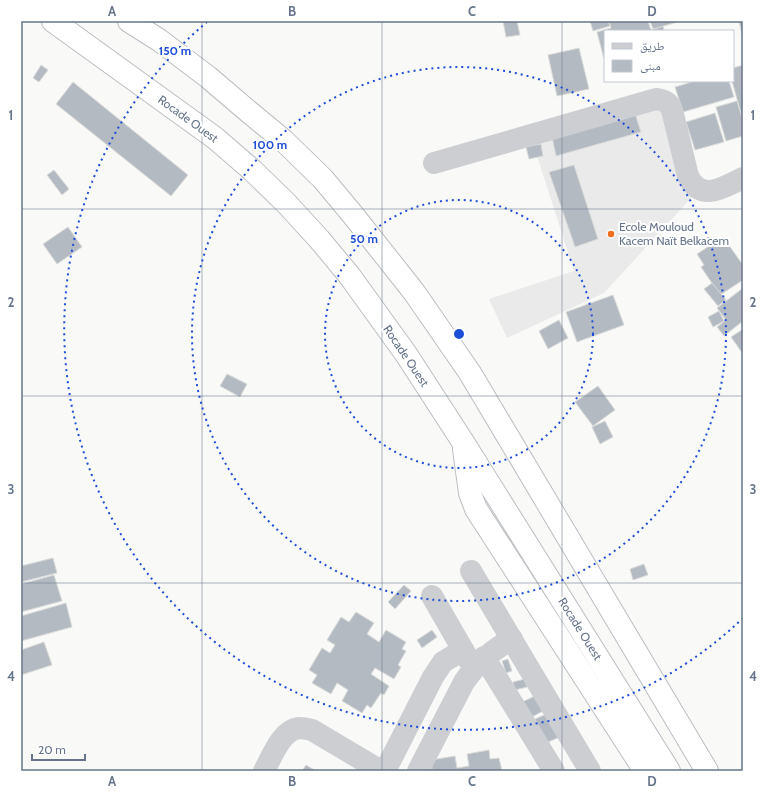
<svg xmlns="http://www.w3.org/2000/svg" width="764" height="792" font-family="Cabin,'Noto Naskh Arabic',sans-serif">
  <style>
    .built { fill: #eaeaea }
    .building { fill: #b4bac2; stroke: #dbdbd9 }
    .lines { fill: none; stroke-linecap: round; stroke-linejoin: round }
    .highway-casing { stroke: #bbbec2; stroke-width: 24 }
    .minor { stroke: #ccced2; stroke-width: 22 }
    .highway { stroke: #fff; stroke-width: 22 }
    .grid { fill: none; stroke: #66758b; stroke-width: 1; stroke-opacity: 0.55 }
    .ring { fill: none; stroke: #1d4ed8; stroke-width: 2; stroke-dasharray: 2 4 }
    .poi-dot { fill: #f26d1e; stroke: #fff; stroke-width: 1.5 }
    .labels { text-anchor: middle; stroke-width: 4; stroke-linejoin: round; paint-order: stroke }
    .street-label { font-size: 12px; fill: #66758b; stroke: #fff }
    .poi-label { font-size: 12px; fill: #66758b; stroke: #fff; text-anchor: start }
    .centre { fill: #1d4ed8; stroke: #fff; stroke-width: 2 }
    .ring-label { font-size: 12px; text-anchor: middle; font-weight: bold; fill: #1d4ed8; stroke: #fff; stroke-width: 4; stroke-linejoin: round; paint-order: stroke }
    .neatline { fill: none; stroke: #66758b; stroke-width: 1.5 }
    .grid-label { font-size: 13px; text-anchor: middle; font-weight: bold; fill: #66758b }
  </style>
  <rect width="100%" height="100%" fill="#f9f9f7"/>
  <path class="built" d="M666 100 693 196 604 293 507 338 489 299 574 271 531 137Z"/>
  <g class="building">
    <path d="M503 21H517L520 35 506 37Z"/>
    <path d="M590 21H608L610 26 593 31Z"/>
    <path d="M609 21H648L651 30 663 26 664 31H605L604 59 597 32 611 28Z"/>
    <path d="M650 21H681L653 29Z"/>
    <path d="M739 21H743V39Z"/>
    <path d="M579 48 589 89 557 96 548 55Z"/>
    <path d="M41 65 48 70 39 82 33 78Z"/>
    <path d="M743 65V121L732 81 733 68Z"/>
    <path d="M695 81H729L734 97 683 112 675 87Z"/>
    <path d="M73 82 188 175 171 196 56 104Z"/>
    <path d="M737 101 743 121V136L726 141 716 107Z"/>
    <path d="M634 110 641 132 556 156 551 132Z"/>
    <path d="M715 113 724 142 695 150 686 122Z"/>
    <path d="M541 144 543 156 529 159 526 147Z"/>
    <path d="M574 165 598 239 575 247 549 172Z"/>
    <path d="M54 170 69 189 62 195 47 175Z"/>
    <path d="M68 227 82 247 57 264 43 244Z"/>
    <path d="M723 237 743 265V280L720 295 701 267 704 265 697 254Z"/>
    <path d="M712 283 726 300 718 306 704 289Z"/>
    <path d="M743 288V321L724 336 717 327 726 320 717 308Z"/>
    <path d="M613 295 624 325 577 342 566 312Z"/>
    <path d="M719 311 724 321 713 327 708 317Z"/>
    <path d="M559 320 568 338 548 349 539 331Z"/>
    <path d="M743 329V354L731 337Z"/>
    <path d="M227 374 247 384 240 397 220 386Z"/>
    <path d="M598 386 615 410 593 426 575 402Z"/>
    <path d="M605 421 613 437 600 444 592 427Z"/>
    <path d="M53 558 57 573 21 582V566Z"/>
    <path d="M644 564 648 575 633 580 630 569Z"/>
    <path d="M54 575 62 601 21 612V584Z"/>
    <path d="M404 585 411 591 395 609 388 602Z"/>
    <path d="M66 603 72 627 21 641V616Z"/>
    <path d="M356 612 374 623 367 634 379 642 386 630 406 642 402 649 406 651 398 665 401 667 394 679 375 668 371 674 389 686 384 695 381 693 371 708 367 705 362 713 342 701 348 690 337 683 331 694 312 683 317 675 309 670 322 648 330 653 335 645 327 640 341 617 349 622Z"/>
    <path d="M432 630 437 637 422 648 417 640Z"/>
    <path d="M44 642 52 665 21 675V650Z"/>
    <path d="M508 659 512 671 506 673 502 661Z"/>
    <path d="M525 679 527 687 515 690 513 682Z"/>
    <path d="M535 696 543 711 528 719 520 703Z"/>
    <path d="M551 712 562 736 546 743 535 719Z"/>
    <path d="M489 750 490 759 499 758 502 771H428L427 770 432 769 431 760 455 756 457 768 469 766 467 754Z"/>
    <path d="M306 765 316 771H302Z"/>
  </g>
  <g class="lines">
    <g class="highway-casing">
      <g id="highway">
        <path d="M53 21 215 138 252 170 286 203 319 239 349 275 406 354 463 442 669 771"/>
        <path d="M129 21 159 40 208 77 249 112 283 140 323 179 353 215 414 292 470 373 707 771"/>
        <path d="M464 449 470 493 476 509 645 771"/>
      </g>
    </g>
    <g class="minor">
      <path d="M434 163 656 99C664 100 669 102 672 110L688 176C701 203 724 187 743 178"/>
      <path d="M471 571 590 771"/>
      <path d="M432 596 470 662"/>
      <path d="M484 657 554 771"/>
      <path d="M264 771C272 757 281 730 299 728 303 728 308 729 312 730L381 771"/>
      <path d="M385 771 433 677 443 662 463 650"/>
      <path d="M418 771 464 682C477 663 492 650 512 639"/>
    </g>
    <use href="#highway" class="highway"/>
  </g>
  <path class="grid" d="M202 21V771M382 21V771M562 21V771M21 209H743M21 396H743M21 583H743"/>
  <g class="ring">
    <circle cx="459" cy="334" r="134"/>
    <circle cx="459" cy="334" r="267"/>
    <path d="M743 618A401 401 0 1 1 207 22"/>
  </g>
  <circle class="poi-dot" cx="611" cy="234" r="4"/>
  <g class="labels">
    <g class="street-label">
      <text transform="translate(188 119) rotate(36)" y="4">Rocade Ouest</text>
      <text transform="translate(406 356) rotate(56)" y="4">Rocade Ouest</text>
      <text transform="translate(580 629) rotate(58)" y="4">Rocade Ouest</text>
    </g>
    <g class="poi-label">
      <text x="619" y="231">Ecole Mouloud<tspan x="619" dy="14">Kacem Naït Belkacem</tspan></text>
    </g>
  </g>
  <circle cx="459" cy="334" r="6" class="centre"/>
  <g class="ring-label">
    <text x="175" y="55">150 m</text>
    <text x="270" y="149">100 m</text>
    <text x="364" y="243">50 m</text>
  </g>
  <rect width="764" height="792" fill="none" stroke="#ffffff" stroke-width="44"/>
  <rect x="604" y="30" width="130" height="52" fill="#ffffff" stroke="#c2c8d1"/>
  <rect x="612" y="43" width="20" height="6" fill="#ccced2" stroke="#c2c8d1"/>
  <text x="640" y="50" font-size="12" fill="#66758b">طريق</text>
  <rect x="612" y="60" width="20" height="12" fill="#b4bac2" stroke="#c2c8d1"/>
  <text x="640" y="70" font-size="12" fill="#66758b">مبنى</text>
  <path d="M32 754v6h53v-6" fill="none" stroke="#66758b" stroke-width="2"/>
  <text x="38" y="754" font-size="12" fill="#66758b" stroke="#ffffff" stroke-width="3" paint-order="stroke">20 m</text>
  <rect x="22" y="22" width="720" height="748" class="neatline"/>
  <g class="grid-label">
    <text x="112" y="16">A</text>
    <text x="292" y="16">B</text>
    <text x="472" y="16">C</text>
    <text x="652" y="16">D</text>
    <text x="11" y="120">1</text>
    <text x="753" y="120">1</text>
    <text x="11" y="307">2</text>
    <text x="753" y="307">2</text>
    <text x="11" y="494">3</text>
    <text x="753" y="494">3</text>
    <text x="11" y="681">4</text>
    <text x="753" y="681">4</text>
    <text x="112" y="786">A</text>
    <text x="292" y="786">B</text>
    <text x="472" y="786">C</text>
    <text x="652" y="786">D</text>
  </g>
</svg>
